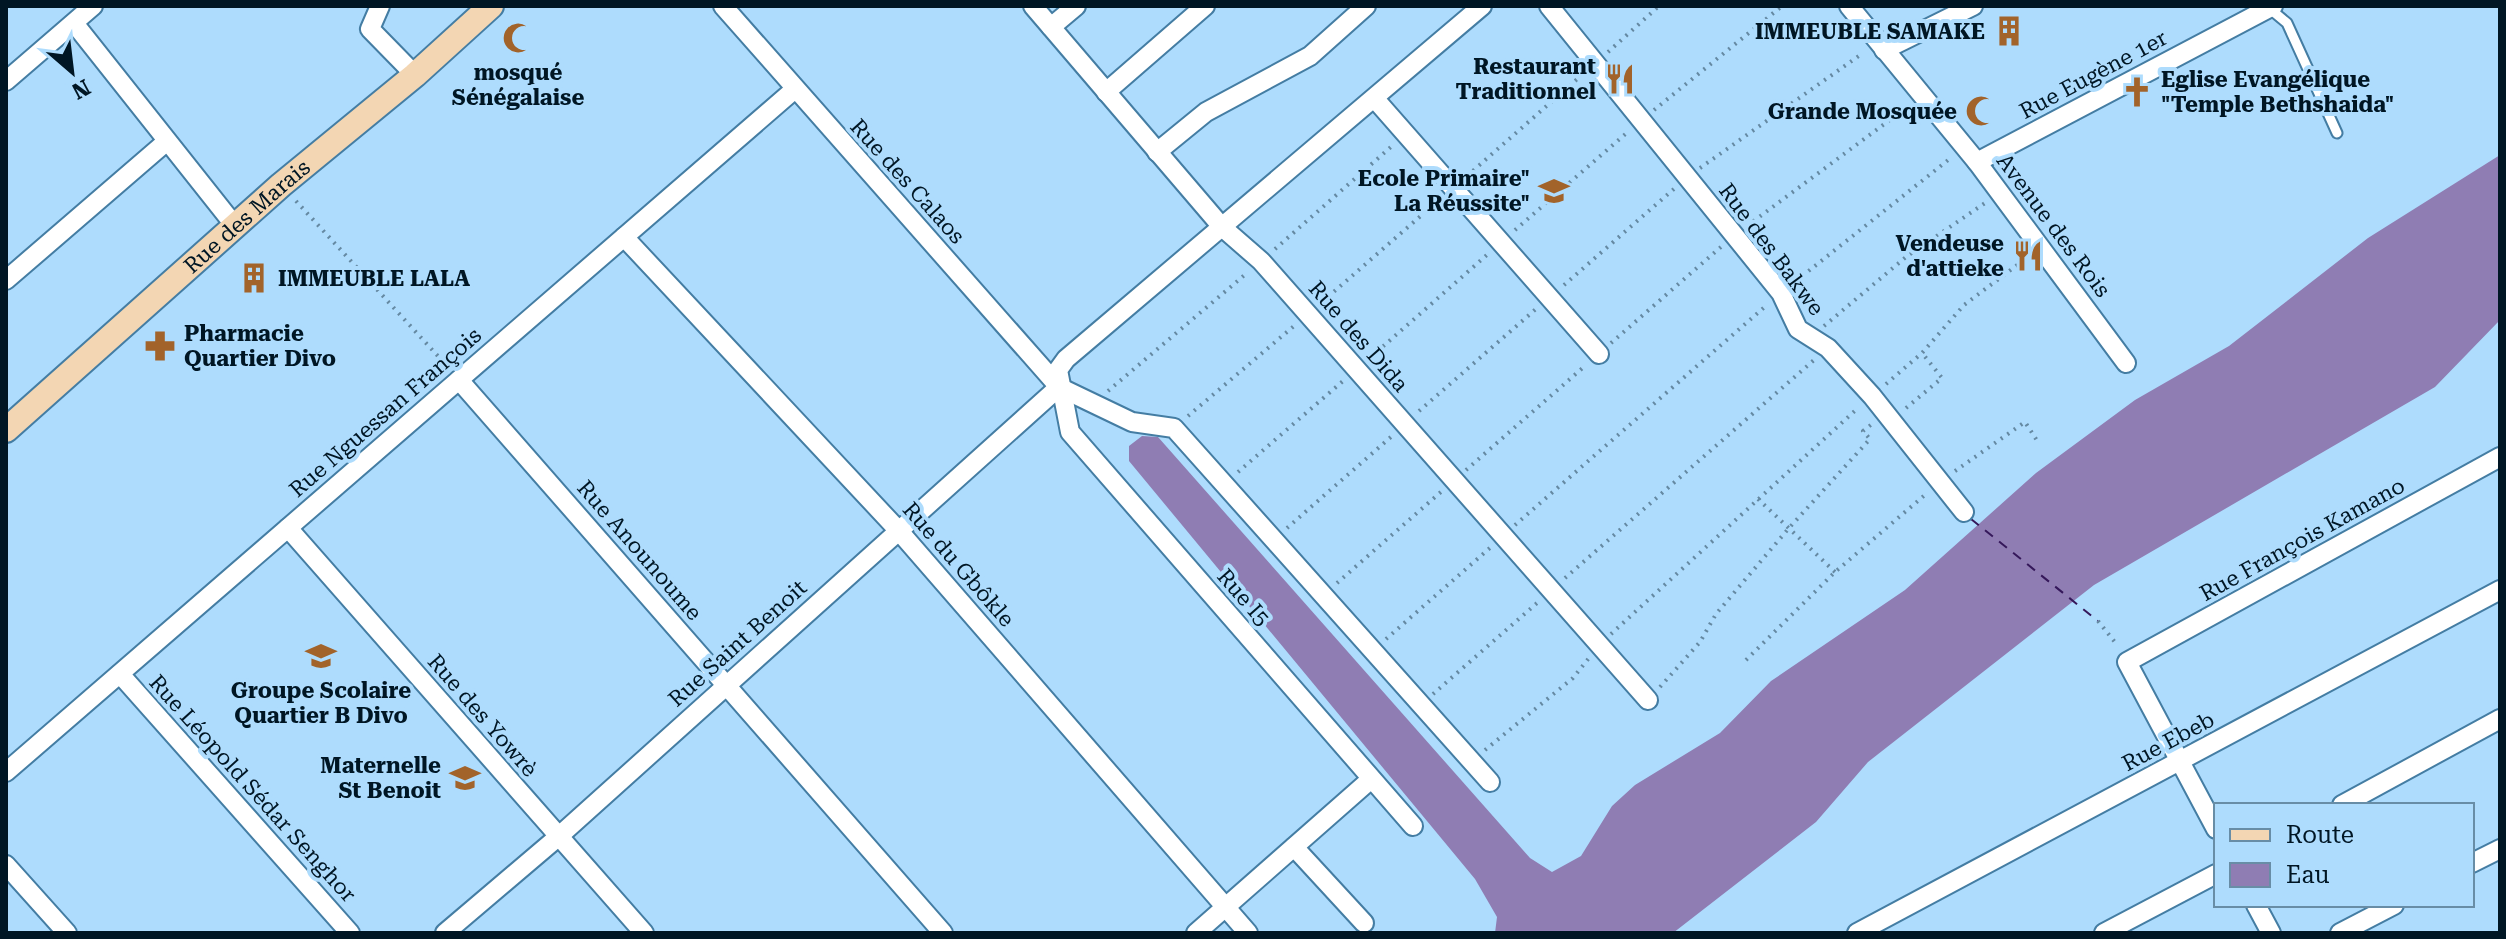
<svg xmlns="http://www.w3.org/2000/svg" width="2506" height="939" font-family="'Roboto Serif',serif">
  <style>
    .water { fill: #8f7db3 }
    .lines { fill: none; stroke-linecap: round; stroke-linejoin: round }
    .ferry { stroke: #35185a; stroke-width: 2; stroke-dasharray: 10 8; stroke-linecap: butt }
    .lane-casing { stroke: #447da3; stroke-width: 13 }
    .street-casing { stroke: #447da3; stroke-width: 22 }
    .secondary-casing { stroke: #447da3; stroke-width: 28 }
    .path { stroke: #6589a2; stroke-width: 4; stroke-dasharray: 2 6; stroke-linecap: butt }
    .lane { stroke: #fff; stroke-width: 9 }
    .street { stroke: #fff; stroke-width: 18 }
    .secondary { stroke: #f3d6b3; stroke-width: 24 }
    .labels { text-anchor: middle; stroke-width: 8; stroke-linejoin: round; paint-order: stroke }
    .poi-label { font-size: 22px; font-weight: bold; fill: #001624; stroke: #aedcfd; text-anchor: end }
    .street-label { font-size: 22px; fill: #001624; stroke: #aedcfd }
  </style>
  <rect width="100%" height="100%" fill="#aedcfd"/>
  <path class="water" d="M2500 155V320L2435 387 2094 585 1868 762 1816 822 1673 933H1495L1497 917 1475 879 1129 461V446L1142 436 1158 437 1530 858 1552 872 1581 856 1612 806 1635 785 1720 733 1771 681 1905 590 2036 473 2135 400 2229 346 2368 238Z"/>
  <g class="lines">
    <path class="ferry" d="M1971 519 2098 621"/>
    <g class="lane-casing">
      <path id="lane" d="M2269 8 2287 23 2337 133"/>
    </g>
    <g class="street-casing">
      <g id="street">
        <path d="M380 6 370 29 415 75"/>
        <path d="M723 6 1059 387 1132 422 1174 428 1490 782"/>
        <path d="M1033 6 1222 227 1261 261 1648 700"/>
        <path d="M1549 6 1781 293 1798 329 1828 348 1872 396 1964 512"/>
        <path d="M1849 6 1977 162 2126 363"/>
        <path d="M74 23 235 226"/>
        <path d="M1051 27 1076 6"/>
        <path d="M1884 50 1973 6"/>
        <path d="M6 81 93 6"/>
        <path d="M1106 92 1205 6"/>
        <path d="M1375 99 1599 354"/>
        <path d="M1157 152 1206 112 1310 56 1366 6"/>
        <path d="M1977 162 2273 6"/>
        <path d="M624 237 899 531 1248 933"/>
        <path d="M6 280 166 142"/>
        <path d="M459 380 943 933"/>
        <path d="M288 528 644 933"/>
        <path d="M120 674 350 933"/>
        <path d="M6 772 795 89"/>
        <path d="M2342 805 2500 719"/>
        <path d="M1413 826 1070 432 1058 370 1066 359 1482 6"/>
        <path d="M2216 829 2127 662 2500 457"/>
        <path d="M1294 847 1364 923"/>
        <path d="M2472 863 2500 849"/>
        <path d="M6 865 67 933"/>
        <path d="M2256 905 2271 933"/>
        <path d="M445 933 558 837 1059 387"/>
        <path d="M1196 933 1370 780"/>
        <path d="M1857 933 2500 590"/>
        <path d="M2104 933 2216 874"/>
        <path d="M2340 933 2394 905"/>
      </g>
    </g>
    <g class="secondary-casing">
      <g id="secondary">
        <path id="s1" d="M6 430 281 185 415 75 491 6"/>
      </g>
    </g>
    <g class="path">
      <path d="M1608 52 1659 6"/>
      <path d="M1654 110 1782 6"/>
      <path d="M1700 168 1863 53"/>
      <path d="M1467 176 1583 74"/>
      <path d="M296 201 447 366"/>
      <path d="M1747 226 1910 105"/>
      <path d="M1515 230 1629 131"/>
      <path d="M1275 249 1392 146"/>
      <path d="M1796 281 1952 157"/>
      <path d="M1564 285 1675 188"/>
      <path d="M1322 302 1439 200"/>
      <path d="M1824 326 1906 257 1985 203"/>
      <path d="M1611 343 1722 246"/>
      <path d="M1371 357 1488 254"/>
      <path d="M1886 384 1922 353 1964 305 2028 257"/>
      <path d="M1108 391 1247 273"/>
      <path d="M1906 408 1942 378 1922 353"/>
      <path d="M1419 411 1536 309"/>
      <path d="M1188 416 1294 326"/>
      <path d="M1466 470 1586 365"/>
      <path d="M1955 471 2025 422 2038 442"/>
      <path d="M1238 472 1343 381"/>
      <path d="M1758 499 1835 572"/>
      <path d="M1515 525 1768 304"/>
      <path d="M1287 528 1392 436"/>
      <path d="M1565 578 1814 360"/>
      <path d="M1337 583 1442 491"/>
      <path d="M2098 621 2118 646"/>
      <path d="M1611 634 1858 408"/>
      <path d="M1386 639 1491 547"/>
      <path d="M1746 660 1835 572 1926 494"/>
      <path d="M1660 687 1700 642 1716 614 1789 528 1870 439 1863 431 1872 424"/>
      <path d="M1433 694 1537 603"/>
      <path d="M1485 750 1573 678 1589 658"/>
    </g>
    <use href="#lane" class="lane"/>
    <use href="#street" class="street"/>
    <use href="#secondary" class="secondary"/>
  </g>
  <defs>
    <g id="building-bare" transform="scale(2.4)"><path d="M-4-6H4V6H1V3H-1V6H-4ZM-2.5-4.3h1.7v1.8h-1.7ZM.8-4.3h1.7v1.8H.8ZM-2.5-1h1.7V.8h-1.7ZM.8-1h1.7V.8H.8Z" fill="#a2632a" stroke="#aedcfd" stroke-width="2.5" paint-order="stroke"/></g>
    <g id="mosque-bare" transform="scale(2.4)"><path d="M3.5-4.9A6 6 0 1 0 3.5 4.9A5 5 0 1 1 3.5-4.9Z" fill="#a2632a" stroke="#aedcfd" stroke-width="2.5" paint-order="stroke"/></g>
    <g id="restaurant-bare" transform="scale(2.4)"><path d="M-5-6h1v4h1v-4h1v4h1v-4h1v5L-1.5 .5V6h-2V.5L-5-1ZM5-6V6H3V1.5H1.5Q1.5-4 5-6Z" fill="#a2632a" stroke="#aedcfd" stroke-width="2.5" paint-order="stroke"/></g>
    <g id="church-bare" transform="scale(2.4)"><path d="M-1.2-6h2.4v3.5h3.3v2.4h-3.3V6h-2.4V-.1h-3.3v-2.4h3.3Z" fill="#a2632a" stroke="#aedcfd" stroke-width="2.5" paint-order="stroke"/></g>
    <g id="school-bare" transform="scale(2.4)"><path d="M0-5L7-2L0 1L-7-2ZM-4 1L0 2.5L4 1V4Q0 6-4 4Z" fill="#a2632a" stroke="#aedcfd" stroke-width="2.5" paint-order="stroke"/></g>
    <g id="pharmacy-bare" transform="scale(2.4)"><path d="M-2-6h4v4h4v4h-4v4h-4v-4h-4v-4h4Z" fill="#a2632a" stroke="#aedcfd" stroke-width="2.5" paint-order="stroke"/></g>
  </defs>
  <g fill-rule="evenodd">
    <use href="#building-bare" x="2009" y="31"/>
    <use href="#mosque-bare" x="518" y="38"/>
    <use href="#restaurant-bare" x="1620" y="79"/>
    <use href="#church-bare" x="2137" y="92"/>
    <use href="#mosque-bare" x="1981" y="111"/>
    <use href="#school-bare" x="1554" y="191"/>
    <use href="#restaurant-bare" x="2028" y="256"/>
    <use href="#building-bare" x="254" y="278"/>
    <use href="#pharmacy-bare" x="160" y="346"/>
    <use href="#school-bare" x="321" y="656"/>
    <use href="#school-bare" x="465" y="778"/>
  </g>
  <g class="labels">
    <g class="poi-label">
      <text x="1985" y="39">IMMEUBLE SAMAKE</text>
      <text x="1596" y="74">Restaurant<tspan x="1596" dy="25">Traditionnel</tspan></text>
      <text x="518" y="80" text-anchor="middle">mosqué<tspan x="518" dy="25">Sénégalaise</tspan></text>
      <text x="2161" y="87" text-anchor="start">Eglise Evangélique<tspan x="2161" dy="25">"Temple Bethshaida"</tspan></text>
      <text x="1957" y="119">Grande Mosquée</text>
      <text x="1530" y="186">Ecole Primaire"<tspan x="1530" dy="25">La Réussite"</tspan></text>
      <text x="2004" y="251">Vendeuse<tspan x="2004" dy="25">d'attieke</tspan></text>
      <text x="278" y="286" text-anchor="start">IMMEUBLE LALA</text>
      <text x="184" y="341" text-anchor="start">Pharmacie<tspan x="184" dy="25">Quartier Divo</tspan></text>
      <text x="321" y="698" text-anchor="middle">Groupe Scolaire<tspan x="321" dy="25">Quartier B Divo</tspan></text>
      <text x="441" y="773">Maternelle<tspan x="441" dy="25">St Benoit</tspan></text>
    </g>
    <g class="street-label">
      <text transform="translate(2093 74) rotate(-28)" y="8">Rue Eugène 1er</text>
      <text transform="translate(908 181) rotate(48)" y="8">Rue des Calaos</text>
      <text dy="8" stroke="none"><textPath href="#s1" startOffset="322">Rue des Marais</textPath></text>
      <text transform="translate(2054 225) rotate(53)" y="8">Avenue des Rois</text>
      <text transform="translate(1772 249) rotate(53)" y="8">Rue des Bakwe</text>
      <text transform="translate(1359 336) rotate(49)" y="8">Rue des Dida</text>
      <text transform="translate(385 412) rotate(-41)" y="8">Rue Nguessan François</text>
      <text transform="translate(2302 539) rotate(-29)" y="8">Rue François Kamano</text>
      <text transform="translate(640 550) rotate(49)" y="8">Rue Anounoume</text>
      <text transform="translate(959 564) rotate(49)" y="8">Rue du Gbôkle</text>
      <text transform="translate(1244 597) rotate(49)" y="8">Rue I5</text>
      <text transform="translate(737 643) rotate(-42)" y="8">Rue Saint Benoit</text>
      <text transform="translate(483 715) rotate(49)" y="8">Rue des Yowrè</text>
      <text transform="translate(2168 741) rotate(-28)" y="8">Rue Ebeb</text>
      <text transform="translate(253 788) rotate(48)" y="8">Rue Léopold Sédar Senghor</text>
    </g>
  </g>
  <rect width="2506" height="939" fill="none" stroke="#001624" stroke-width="16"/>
  <rect x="2214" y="803" width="260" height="104" fill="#aedcfd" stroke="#688da6" stroke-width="2"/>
  <rect x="2230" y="829" width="40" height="12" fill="#f3d6b3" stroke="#688da6" stroke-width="2"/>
  <text x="2286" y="843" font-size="24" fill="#001624">Route</text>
  <rect x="2230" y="863" width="40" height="24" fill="#8f7db3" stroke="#688da6" stroke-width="2"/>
  <text x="2286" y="883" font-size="24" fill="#001624">Eau</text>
  <g transform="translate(72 72) rotate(152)" stroke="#aedcfd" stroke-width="6" paint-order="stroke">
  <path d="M0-6L14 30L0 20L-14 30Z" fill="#001624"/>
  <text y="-12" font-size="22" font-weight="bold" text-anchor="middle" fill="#001624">N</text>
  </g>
</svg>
